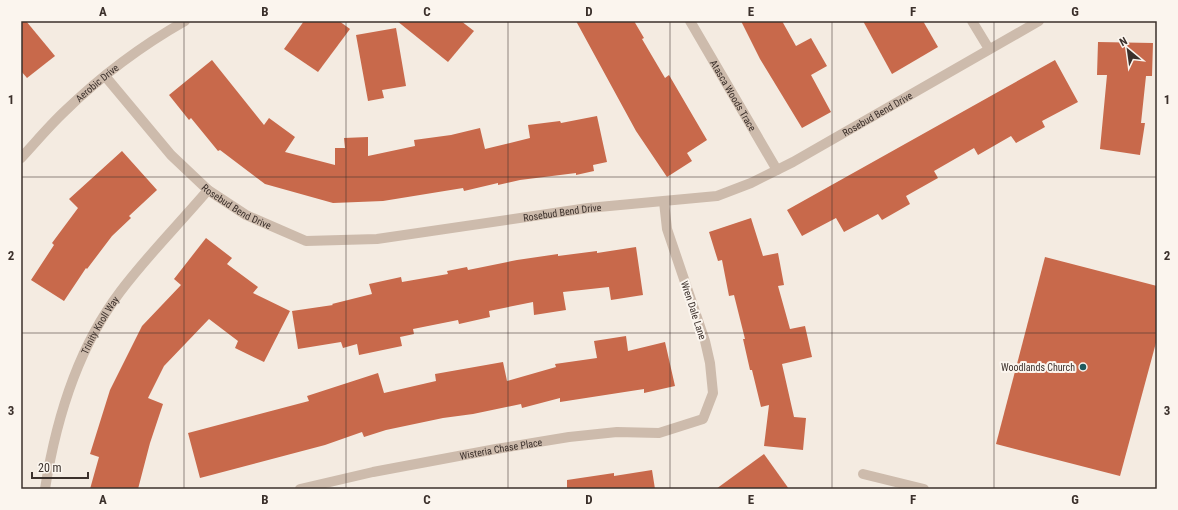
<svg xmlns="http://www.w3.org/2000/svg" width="1178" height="510" font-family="'Roboto Condensed',sans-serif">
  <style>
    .building { fill: #c8694b }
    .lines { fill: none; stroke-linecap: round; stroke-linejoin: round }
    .minor { stroke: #cdbbac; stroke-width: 10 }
    .grid { fill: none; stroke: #3b302b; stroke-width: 1; stroke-opacity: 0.55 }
    .poi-dot { fill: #1f5a5e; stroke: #fbf5ee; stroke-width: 1.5 }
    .labels { text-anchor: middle; stroke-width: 4; stroke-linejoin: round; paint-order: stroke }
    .street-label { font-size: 10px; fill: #3b302b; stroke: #fbf5ee }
    .poi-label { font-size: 10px; fill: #3b302b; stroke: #fbf5ee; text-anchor: end }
    .neatline { fill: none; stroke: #3b302b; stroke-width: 1.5 }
    .grid-label { font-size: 13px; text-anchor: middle; font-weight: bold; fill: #3b302b }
  </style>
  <rect width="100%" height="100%" fill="#f4ebe1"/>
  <g class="building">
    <path d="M21 21H26L55 56 27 78 21 71Z"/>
    <path d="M304 21H339L350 29 318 72 284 49Z"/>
    <path d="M397 21H461L474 31 448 62Z"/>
    <path d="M576 21H634L644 38 642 39 665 78 669 75 707 140 687 153 692 161 667 177 636 131Z"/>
    <path d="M741 21H782L796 46 811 38 827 66 811 75 831 112 802 128 760 59Z"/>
    <path d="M863 21H923L938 47 892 74Z"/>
    <path d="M396 28 406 86 382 90 384 98 368 101 356 35Z"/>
    <path d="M1098 42 1153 43 1152 76H1146L1141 123H1145L1140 155 1100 149 1107 75H1097Z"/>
    <path d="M212 60 264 125 269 118 295 137 285 152 335 165V148H345L344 138 368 137V156L415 146 414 140 451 135 480 128 485 149 530 138 528 125 560 121 561 123 597 116 607 162 593 165 594 171 576 175V173L520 180 498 185V183L464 191 463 188 383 201 333 203 265 184 220 150 218 151 191 118 189 120 169 95Z"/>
    <path d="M1055 60 1078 102 1042 121 1045 127 1016 143 1011 136 978 155 974 148 934 171 938 178 906 196 910 204 882 220 878 214 844 232 836 218 802 236 787 210Z"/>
    <path d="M122 151 157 190 129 216 131 218 112 236 87 269 86 268 64 301 31 280 54 245 52 243 78 208 69 199Z"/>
    <path d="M751 218 763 256 778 253 784 285 778 286 790 329 805 326 812 357 782 364 794 417 806 418 803 450 764 446 769 405 761 407 752 370H750L743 339H745L734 295 729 296 722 260 718 261 709 232Z"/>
    <path d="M206 238 232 258 227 264 258 287 253 293 290 311 264 362 235 348 238 341 209 319 164 366 148 398 163 404 150 443 138 489H90L99 457 90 454 110 390 142 326 181 285 174 279Z"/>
    <path d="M636 247 643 295 611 300 609 287 563 292 566 310 534 315 533 302 489 311 490 317 459 324 458 320 413 329 414 334 400 337 402 346 359 355 357 344 343 348 341 342 298 349 292 311 333 305 332 304 372 294 369 284 401 277 402 282 448 274 447 271 467 267 468 270 517 260 558 254V256L597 251V253Z"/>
    <path d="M1045 257 1157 286V339L1120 476 996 444Z"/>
    <path d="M626 336 628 351 665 342 675 386 644 393V389L560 402V398L522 408 521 404 473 414 443 418 386 430 364 437 362 432 325 445 200 478 188 433 309 401 307 396 378 373 384 393 436 381 435 374 503 362 507 381 556 367 555 364 597 358 594 341Z"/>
    <path d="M764 454 789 489H716Z"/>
    <path d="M652 470 655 489H567V480L614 473V476Z"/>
  </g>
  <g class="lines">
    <g class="minor">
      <path id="s1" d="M690 21 777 170"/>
      <path d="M972 21 989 49"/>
      <path id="s2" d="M105 76 171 155 208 190 246 215 306 241 377 239 588 208 717 196 751 183 793 162 1039 21"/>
      <path id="s3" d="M21 158C35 143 49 126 65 111 101 76 141 46 185 21"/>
      <path d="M863 474 924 489"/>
      <path id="s4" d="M45 489C56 419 77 349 120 292 147 256 179 224 208 190"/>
      <path id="s5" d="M300 489 373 472 496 449 569 437 617 432 659 433 703 419 713 393 710 363 705 341 667 229 664 202"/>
    </g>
  </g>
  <path class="grid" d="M184 21V489M346 21V489M508 21V489M670 21V489M832 21V489M994 21V489M21 177H1157M21 333H1157"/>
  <circle class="poi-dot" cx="1083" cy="367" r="4"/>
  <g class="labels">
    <g class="street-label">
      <text dy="4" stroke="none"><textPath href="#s3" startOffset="107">Aerobic Drive</textPath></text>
      <text dy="4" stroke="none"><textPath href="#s1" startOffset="86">Atasca Woods Trace</textPath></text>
      <text dy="4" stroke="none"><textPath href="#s2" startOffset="859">Rosebud Bend Drive</textPath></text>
      <text dy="4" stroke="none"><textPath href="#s2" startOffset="187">Rosebud Bend Drive</textPath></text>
      <text dy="4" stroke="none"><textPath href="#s2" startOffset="523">Rosebud Bend Drive</textPath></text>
      <text transform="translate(694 310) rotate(72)" y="4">Wren Dale Lane</text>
      <text dy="4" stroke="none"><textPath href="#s4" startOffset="174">Trinity Knoll Way</textPath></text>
      <text dy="4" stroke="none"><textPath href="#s5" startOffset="205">Wisteria Chase Place</textPath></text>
    </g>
    <g class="poi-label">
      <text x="1075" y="371">Woodlands Church</text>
    </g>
  </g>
  <rect width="1178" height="510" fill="none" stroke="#fbf5ee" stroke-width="44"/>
  <g transform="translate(1128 50) rotate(331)" stroke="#fbf5ee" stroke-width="3" paint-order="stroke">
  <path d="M0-3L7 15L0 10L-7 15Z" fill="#3b302b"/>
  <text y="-6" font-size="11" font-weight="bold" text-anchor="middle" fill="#3b302b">N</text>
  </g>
  <path d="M32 472v6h56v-6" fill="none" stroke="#3b302b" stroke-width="2"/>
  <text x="38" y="472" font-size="12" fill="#3b302b" stroke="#fbf5ee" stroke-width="3" paint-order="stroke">20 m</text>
  <rect x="22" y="22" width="1134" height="466" class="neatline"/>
  <g class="grid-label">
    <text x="103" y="16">A</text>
    <text x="265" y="16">B</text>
    <text x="427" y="16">C</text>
    <text x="589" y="16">D</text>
    <text x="751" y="16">E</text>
    <text x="913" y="16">F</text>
    <text x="1075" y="16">G</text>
    <text x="11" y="104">1</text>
    <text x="1167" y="104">1</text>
    <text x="11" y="260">2</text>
    <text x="1167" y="260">2</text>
    <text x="11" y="415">3</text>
    <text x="1167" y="415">3</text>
    <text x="103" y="504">A</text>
    <text x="265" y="504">B</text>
    <text x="427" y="504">C</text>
    <text x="589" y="504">D</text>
    <text x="751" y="504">E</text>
    <text x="913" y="504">F</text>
    <text x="1075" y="504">G</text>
  </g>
</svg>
